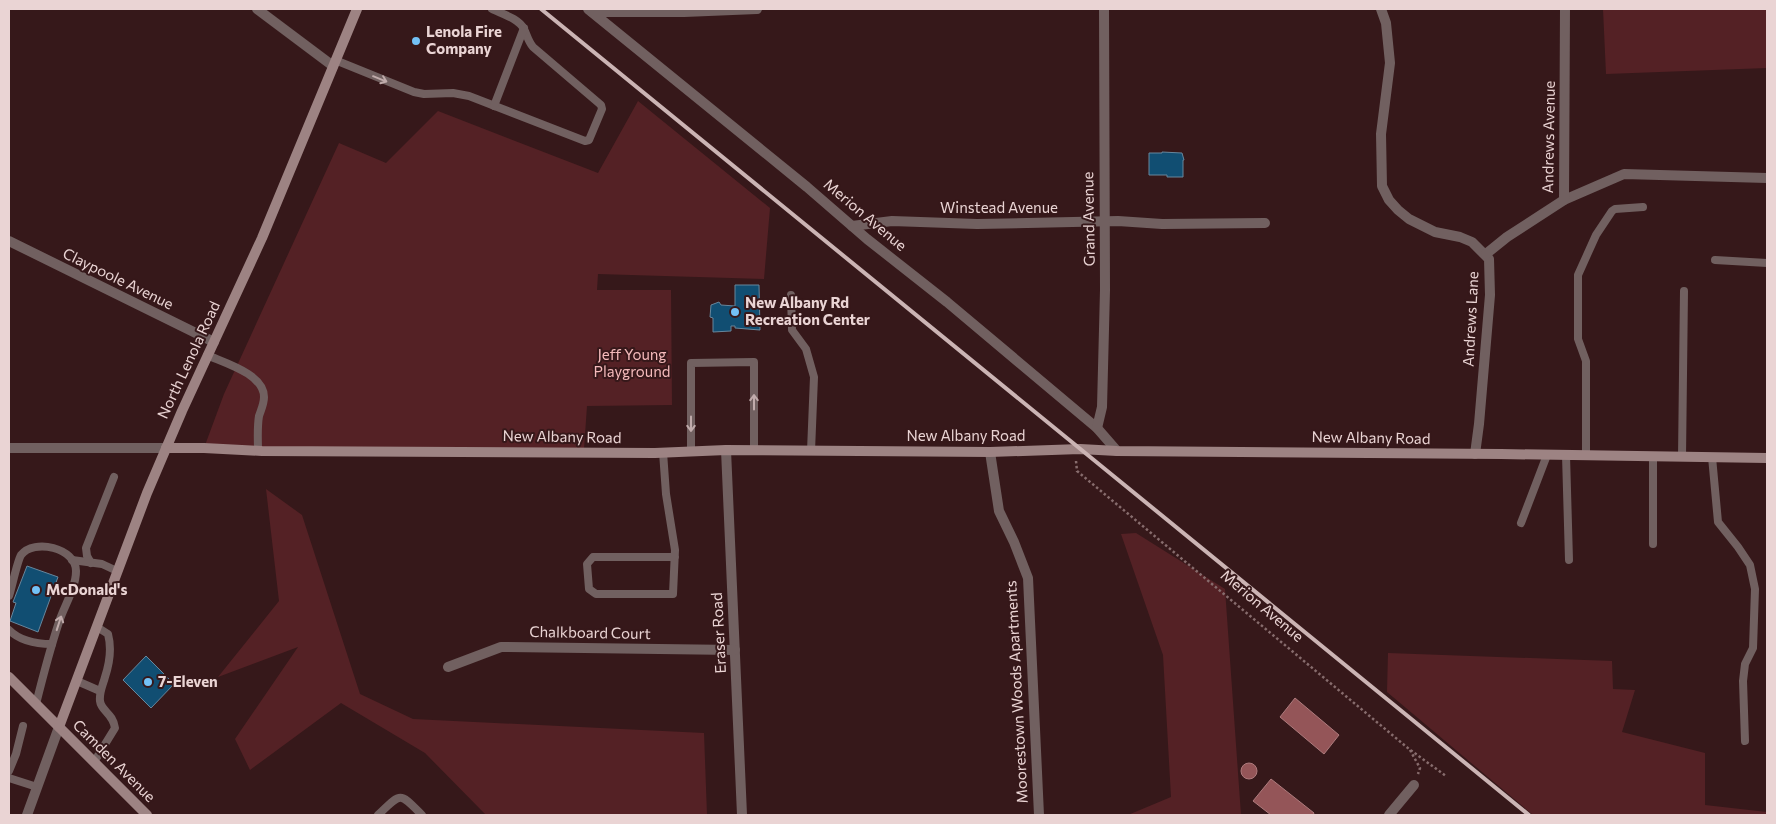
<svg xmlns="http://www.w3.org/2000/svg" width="1776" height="824" font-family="Commissioner,sans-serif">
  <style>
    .green { fill: #542125 }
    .water { fill: #945558; stroke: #ae7b7d }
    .building { fill: #114e72; stroke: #67869c }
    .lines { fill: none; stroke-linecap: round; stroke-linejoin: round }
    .path { stroke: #876c6d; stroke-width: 2.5; stroke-dasharray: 2.5 2.5; stroke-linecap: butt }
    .service { stroke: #716060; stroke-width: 8 }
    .minor { stroke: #716060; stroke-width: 10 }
    .tertiary { stroke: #716060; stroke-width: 10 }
    .secondary { stroke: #9d8383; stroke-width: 10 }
    .rail { stroke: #cbb4b4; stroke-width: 4 }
    .oneway { stroke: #c0abab }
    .poi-dot { fill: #73c1f6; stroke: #36181a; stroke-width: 2 }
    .labels { text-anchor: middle; stroke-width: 4; stroke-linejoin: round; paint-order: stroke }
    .poi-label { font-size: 15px; font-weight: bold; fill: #ead4d4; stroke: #36181a; text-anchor: start }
    .street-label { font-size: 15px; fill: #ead4d4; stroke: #36181a }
    .park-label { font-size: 15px; fill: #f5babb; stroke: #36181a }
  </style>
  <rect width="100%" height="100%" fill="#36181a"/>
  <g class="green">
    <path d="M1603 9H1767V68L1606 74Z"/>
    <path d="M638 101 770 208 764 279 598 274 597 290H671L672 405 587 406 584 449 204 448 224 394 339 143 386 163 438 111 598 173Z"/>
    <path d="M266 489 302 515 360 694 413 719 704 733 707 815H486L425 753 341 703 250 770 235 739 298 647 218 677 279 601Z"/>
    <path d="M1136 533 1225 589 1241 815H1128L1171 797 1163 655 1121 534Z"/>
    <path d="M1388 653 1612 661 1613 689 1635 690 1622 732 1705 753V805L1767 812V815H1533L1387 692Z"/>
  </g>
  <g class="water">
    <path d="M1295 698 1339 735 1324 754 1280 717Z"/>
    <circle cx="1249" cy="771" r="8"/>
    <path d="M1271 779 1314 813 1313 815H1271L1253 801Z"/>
  </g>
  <g class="building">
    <path d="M1162 152 1182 153 1184 160H1183V177H1167V175H1149V153H1162Z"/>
    <path d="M735 285H759L760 330 735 328V326H731V331L713 332V318L710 317 711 305 719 302 721 305 735 306Z"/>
    <path d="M27 566 58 577 38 632 10 621 16 603 13 602Z"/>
    <path d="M146 656 174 684 151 708 123 680Z"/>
  </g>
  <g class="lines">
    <g class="path">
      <path d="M1076 461 1077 471 1409 749 1446 776"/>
      <path d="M1410 750 1420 768 1418 774"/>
    </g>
    <g class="service">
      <path d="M335 60 414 92 424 94 453 93 469 96 585 141 589 140 602 109 601 105 533 47C528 41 527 35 524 29 518 18 502 14 492 9"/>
      <path d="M494 106 524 28"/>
      <path d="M1715 260 1767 263"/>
      <path d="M791 295 792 330 806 349 814 377 811 451"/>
      <path d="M207 355C225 363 264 374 264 397 264 404 261 410 259 416 257 428 258 440 258 451"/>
      <path d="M691 451V363L754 362V450"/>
      <path d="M663 452 666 494 675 550 673 594H596L589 589 587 564 593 557H675"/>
      <path d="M1566 455 1569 560"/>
      <path d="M1586 455V361L1578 339V275L1596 235 1612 211 1615 209 1643 207"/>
      <path d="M1653 457V544"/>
      <path d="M1682 457 1684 291"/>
      <path d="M1712 457 1718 522 1738 547 1750 565 1755 589 1753 648 1745 664 1743 681 1745 741"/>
      <path d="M1521 523 1547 455"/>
      <path d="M72 560 102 564 117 571"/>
      <path d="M91 563 87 556 86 548 114 477"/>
      <path d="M9 596C12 587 17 562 21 555 34 538 76 548 76 571 76 588 64 606 59 622 50 649 43 676 36 704"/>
      <path d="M9 630C20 641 37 644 52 644"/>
      <path d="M77 681 100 691"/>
      <path d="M94 762 115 728C113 713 101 711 100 701 99 692 103 685 105 677 110 662 112 649 108 634L97 627"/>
      <path d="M9 771 16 754 23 726"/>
      <path d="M9 778 37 787"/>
      <path d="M378 815C402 792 399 792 422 815"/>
    </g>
    <g class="minor">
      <path d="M257 9 333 66"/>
      <path d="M588 9 807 187 867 239 947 302 1097 428 1117 451"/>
      <path d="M1381 9 1386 23 1390 63 1381 134 1382 186 1389 200 1398 210 1409 219 1435 232 1460 237 1472 242 1489 259 1490 295 1479 424 1475 454"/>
      <path d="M592 12H684L757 9"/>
      <path d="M1564 200 1624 174 1767 178"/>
      <path d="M852 226 892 221 977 224 1118 221 1162 224 1265 223"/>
      <path d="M9 241 214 342"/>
      <path d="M1486 254 1507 237 1564 200 1565 9"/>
      <path d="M1097 428 1102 407 1105 290 1104 9"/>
      <path d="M9 448H166"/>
      <path d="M726 450 742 815"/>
      <path d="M990 452 999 511 1014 542 1028 578 1039 815"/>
      <path d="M448 667 501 647 735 650"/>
      <path d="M1389 815 1414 785"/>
    </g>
    <path class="tertiary" d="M27 815 59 727"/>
    <g class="secondary">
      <path d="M166 448H204L262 451 655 453 726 450 990 452 1080 449 1117 451 1501 454 1767 458"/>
      <path d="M9 677 147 815"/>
      <path d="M59 727 147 493 182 411 262 238 357 9"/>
    </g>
    <path class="rail" d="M541 9 1529 815"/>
  </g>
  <defs><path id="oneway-shaft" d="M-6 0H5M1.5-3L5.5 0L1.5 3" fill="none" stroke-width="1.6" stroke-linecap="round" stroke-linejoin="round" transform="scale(1.25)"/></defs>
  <g class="oneway">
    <use href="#oneway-shaft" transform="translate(380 79) rotate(22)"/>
    <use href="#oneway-shaft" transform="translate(754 402) rotate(-90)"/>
    <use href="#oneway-shaft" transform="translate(691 424) rotate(90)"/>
    <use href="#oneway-shaft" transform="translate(59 623) rotate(-72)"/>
  </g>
  <g class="poi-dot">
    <circle cx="416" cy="41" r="5"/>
    <circle cx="735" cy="312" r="5"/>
    <circle cx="36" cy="590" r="5"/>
    <circle cx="148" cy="682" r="5"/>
  </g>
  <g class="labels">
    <g class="poi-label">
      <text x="426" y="37">Lenola Fire<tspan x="426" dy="17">Company</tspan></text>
      <text x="745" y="308">New Albany Rd<tspan x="745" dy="17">Recreation Center</tspan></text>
      <text x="46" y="595">McDonald's</text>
      <text x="158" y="687">7-Eleven</text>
    </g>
    <g class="street-label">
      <text transform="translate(1549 137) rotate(-89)" y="5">Andrews Avenue</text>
      <text x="999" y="213">Winstead Avenue</text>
      <text transform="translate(865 215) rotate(40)" y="5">Merion Avenue</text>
      <text transform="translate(1089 219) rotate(-91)" y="5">Grand Avenue</text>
      <text transform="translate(118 279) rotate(26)" y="5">Claypoole Avenue</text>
      <text transform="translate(1471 319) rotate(-87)" y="5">Andrews Lane</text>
      <text transform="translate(189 360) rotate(-65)" y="5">North Lenola Road</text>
      <text x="966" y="441">New Albany Road</text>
      <text transform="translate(562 437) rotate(1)" y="5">New Albany Road</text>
      <text transform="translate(1371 438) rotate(1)" y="5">New Albany Road</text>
      <text transform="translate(1262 606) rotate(40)" y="5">Merion Avenue</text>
      <text transform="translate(590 633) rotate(1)" y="5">Chalkboard Court</text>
      <text transform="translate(719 633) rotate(-93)" y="5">Eraser Road</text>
      <text transform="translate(1017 692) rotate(-93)" y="5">Moorestown Woods Apartments</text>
      <text transform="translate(114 761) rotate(45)" y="5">Camden Avenue</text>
    </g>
    <g class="park-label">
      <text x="632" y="360">Jeff Young<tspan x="632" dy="17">Playground</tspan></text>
    </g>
  </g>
  <rect width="1776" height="824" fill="none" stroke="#ead4d4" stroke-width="20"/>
</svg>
